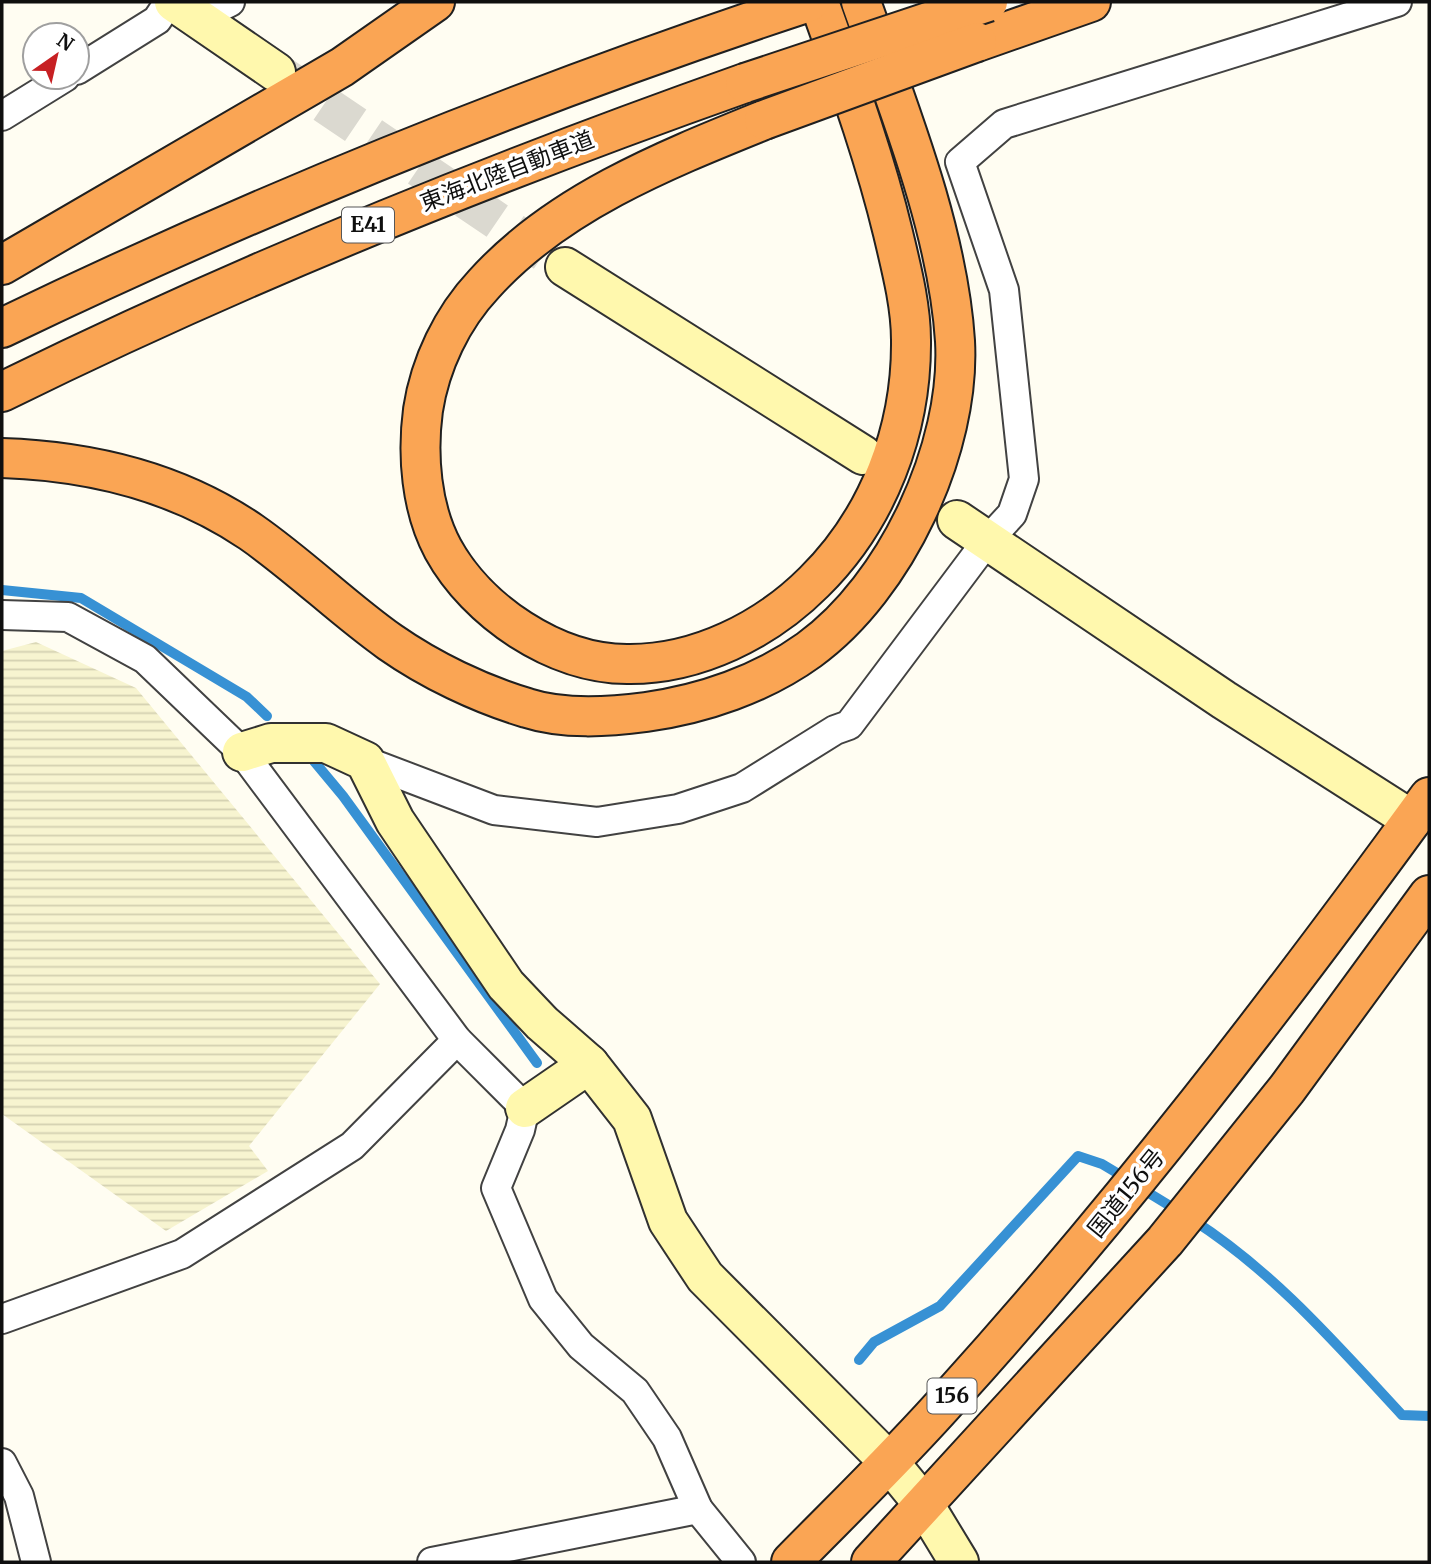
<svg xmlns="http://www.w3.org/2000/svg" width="1431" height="1564" font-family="Merriweather,'Noto Sans JP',serif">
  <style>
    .farmland { fill: url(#farmland-rules) }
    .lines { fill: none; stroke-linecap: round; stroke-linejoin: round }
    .stream { stroke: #3791d4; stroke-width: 10 }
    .secondary-tunnel { stroke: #dbd9d0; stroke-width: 38; stroke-dasharray: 38 19; stroke-linecap: butt }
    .street-casing { stroke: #424242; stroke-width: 32 }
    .secondary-casing { stroke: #313131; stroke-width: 42 }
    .highway-casing { stroke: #202020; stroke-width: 42 }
    .street { stroke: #fff; stroke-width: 28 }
    .secondary { stroke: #fff8ad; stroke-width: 38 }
    .highway { stroke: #faa554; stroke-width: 38 }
    .highway-bridge-casing { stroke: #202020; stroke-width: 42; stroke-linecap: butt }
    .highway-bridge { stroke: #faa554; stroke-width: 38 }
    .labels { text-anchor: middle; stroke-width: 7; stroke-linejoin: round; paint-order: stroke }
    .shield { fill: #fff; stroke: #575757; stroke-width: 2 }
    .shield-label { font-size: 21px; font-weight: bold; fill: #0f0f0f }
    .street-label { font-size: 23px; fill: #0f0f0f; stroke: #fff }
  </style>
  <defs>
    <pattern id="farmland-rules" width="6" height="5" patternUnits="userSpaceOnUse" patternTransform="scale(1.75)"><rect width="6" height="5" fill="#f7f4d0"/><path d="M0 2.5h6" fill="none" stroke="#d3d0b1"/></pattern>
  </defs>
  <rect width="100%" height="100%" fill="#fffdf2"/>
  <path class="farmland" d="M36 642 136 688 380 984 249 1146 268 1171 166 1231 2 1114V651Z"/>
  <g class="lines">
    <g class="stream">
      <path d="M2 590 81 598 247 697 267 716"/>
      <path d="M308 754 343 796 537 1063"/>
      <path d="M1139 1187 1180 1212"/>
      <path d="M1193 1220C1274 1272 1337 1345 1402 1415L1429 1416"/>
      <path d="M859 1360 874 1342 940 1306 1078 1156 1102 1164 1127 1179"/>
    </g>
    <path class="secondary-tunnel" d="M277 72 565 267"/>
    <g class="street-casing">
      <g id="street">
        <path d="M207 26 218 8 230 2"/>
        <path d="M77 70 157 20 169 2"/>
        <path d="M2 116 65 77"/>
        <path d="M2 615 68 617 145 659 242 752 457 1040 525 1108 520 1130 496 1188 543 1299 581 1346 635 1391 667 1438 698 1509 741 1562"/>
        <path d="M365 761 494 810 597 822 678 809 742 788 835 730 849 725 987 541 1012 514 1024 479 1004 290 960 162 1004 124 1397 2"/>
        <path d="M2 1319 182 1254 352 1146 457 1040"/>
        <path d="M2 1463 19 1496 36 1562"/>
        <path d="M432 1562 698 1509"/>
      </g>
    </g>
    <g class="secondary-casing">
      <g id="secondary">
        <path d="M174 2 276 72"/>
        <path d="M565 267 863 455"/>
        <path d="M957 520 1224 700 1412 820"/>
        <path d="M242 752 271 743H326L365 761 395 821 506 985 542 1023 589 1064 632 1119 668 1221 705 1277 889 1462 925 1506 959 1562"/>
        <path d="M525 1108 589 1064"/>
      </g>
    </g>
    <g class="highway-casing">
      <g id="highway">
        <path d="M977 42 1091 2"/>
        <path d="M764 120C665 160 557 203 484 284 452 318 430 364 423 410 417 455 421 508 443 549 477 611 555 664 627 664 697 665 766 630 814 582 878 519 912 430 911 340 911 305 901 267 893 233 874 154 846 78 819 2"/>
        <path d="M2 265 342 67 435 2"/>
        <path d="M2 328C264 202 533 93 809 2"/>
        <path d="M2 392C243 273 491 173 745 83"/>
        <path d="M2 458C91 461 176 481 251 532 300 566 342 608 390 642 430 670 480 694 527 708 564 720 608 717 646 712 703 704 762 684 809 650 896 587 961 448 955 341 948 230 898 107 861 2"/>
        <path d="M791 1562C845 1507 901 1453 952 1395 1123 1206 1279 1003 1429 797"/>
        <path d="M871 1562 1165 1241 1287 1089 1429 895"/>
      </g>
    </g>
    <use href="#street" class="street"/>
    <use href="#secondary" class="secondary"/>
    <use href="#highway" class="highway"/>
    <g class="highway-bridge-casing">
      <g id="highway-bridge">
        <path d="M745 83 988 2"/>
        <path d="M764 120 977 42"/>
      </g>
    </g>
    <use href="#highway-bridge" class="highway-bridge"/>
  </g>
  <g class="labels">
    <g class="shield">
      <rect x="342" y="207.5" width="52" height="35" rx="5"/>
      <rect x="927.5" y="1378.5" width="49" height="35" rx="5"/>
    </g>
    <g class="shield-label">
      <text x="368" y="232">E41</text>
      <text x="952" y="1403">156</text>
    </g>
    <g class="street-label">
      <text transform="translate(507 171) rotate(-21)" y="8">東海北陸自動車道</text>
      <text transform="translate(1126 1193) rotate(-51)" y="8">国道156号</text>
    </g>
  </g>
  <rect width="1431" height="1564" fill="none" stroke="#0f0f0f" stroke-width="7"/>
  <g transform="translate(56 56) rotate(34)"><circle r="33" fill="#ffffff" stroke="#9f9f9f" stroke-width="2"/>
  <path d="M0-5L12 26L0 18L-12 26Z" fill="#c72023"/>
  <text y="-10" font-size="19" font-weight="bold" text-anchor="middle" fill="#0f0f0f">N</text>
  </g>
</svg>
